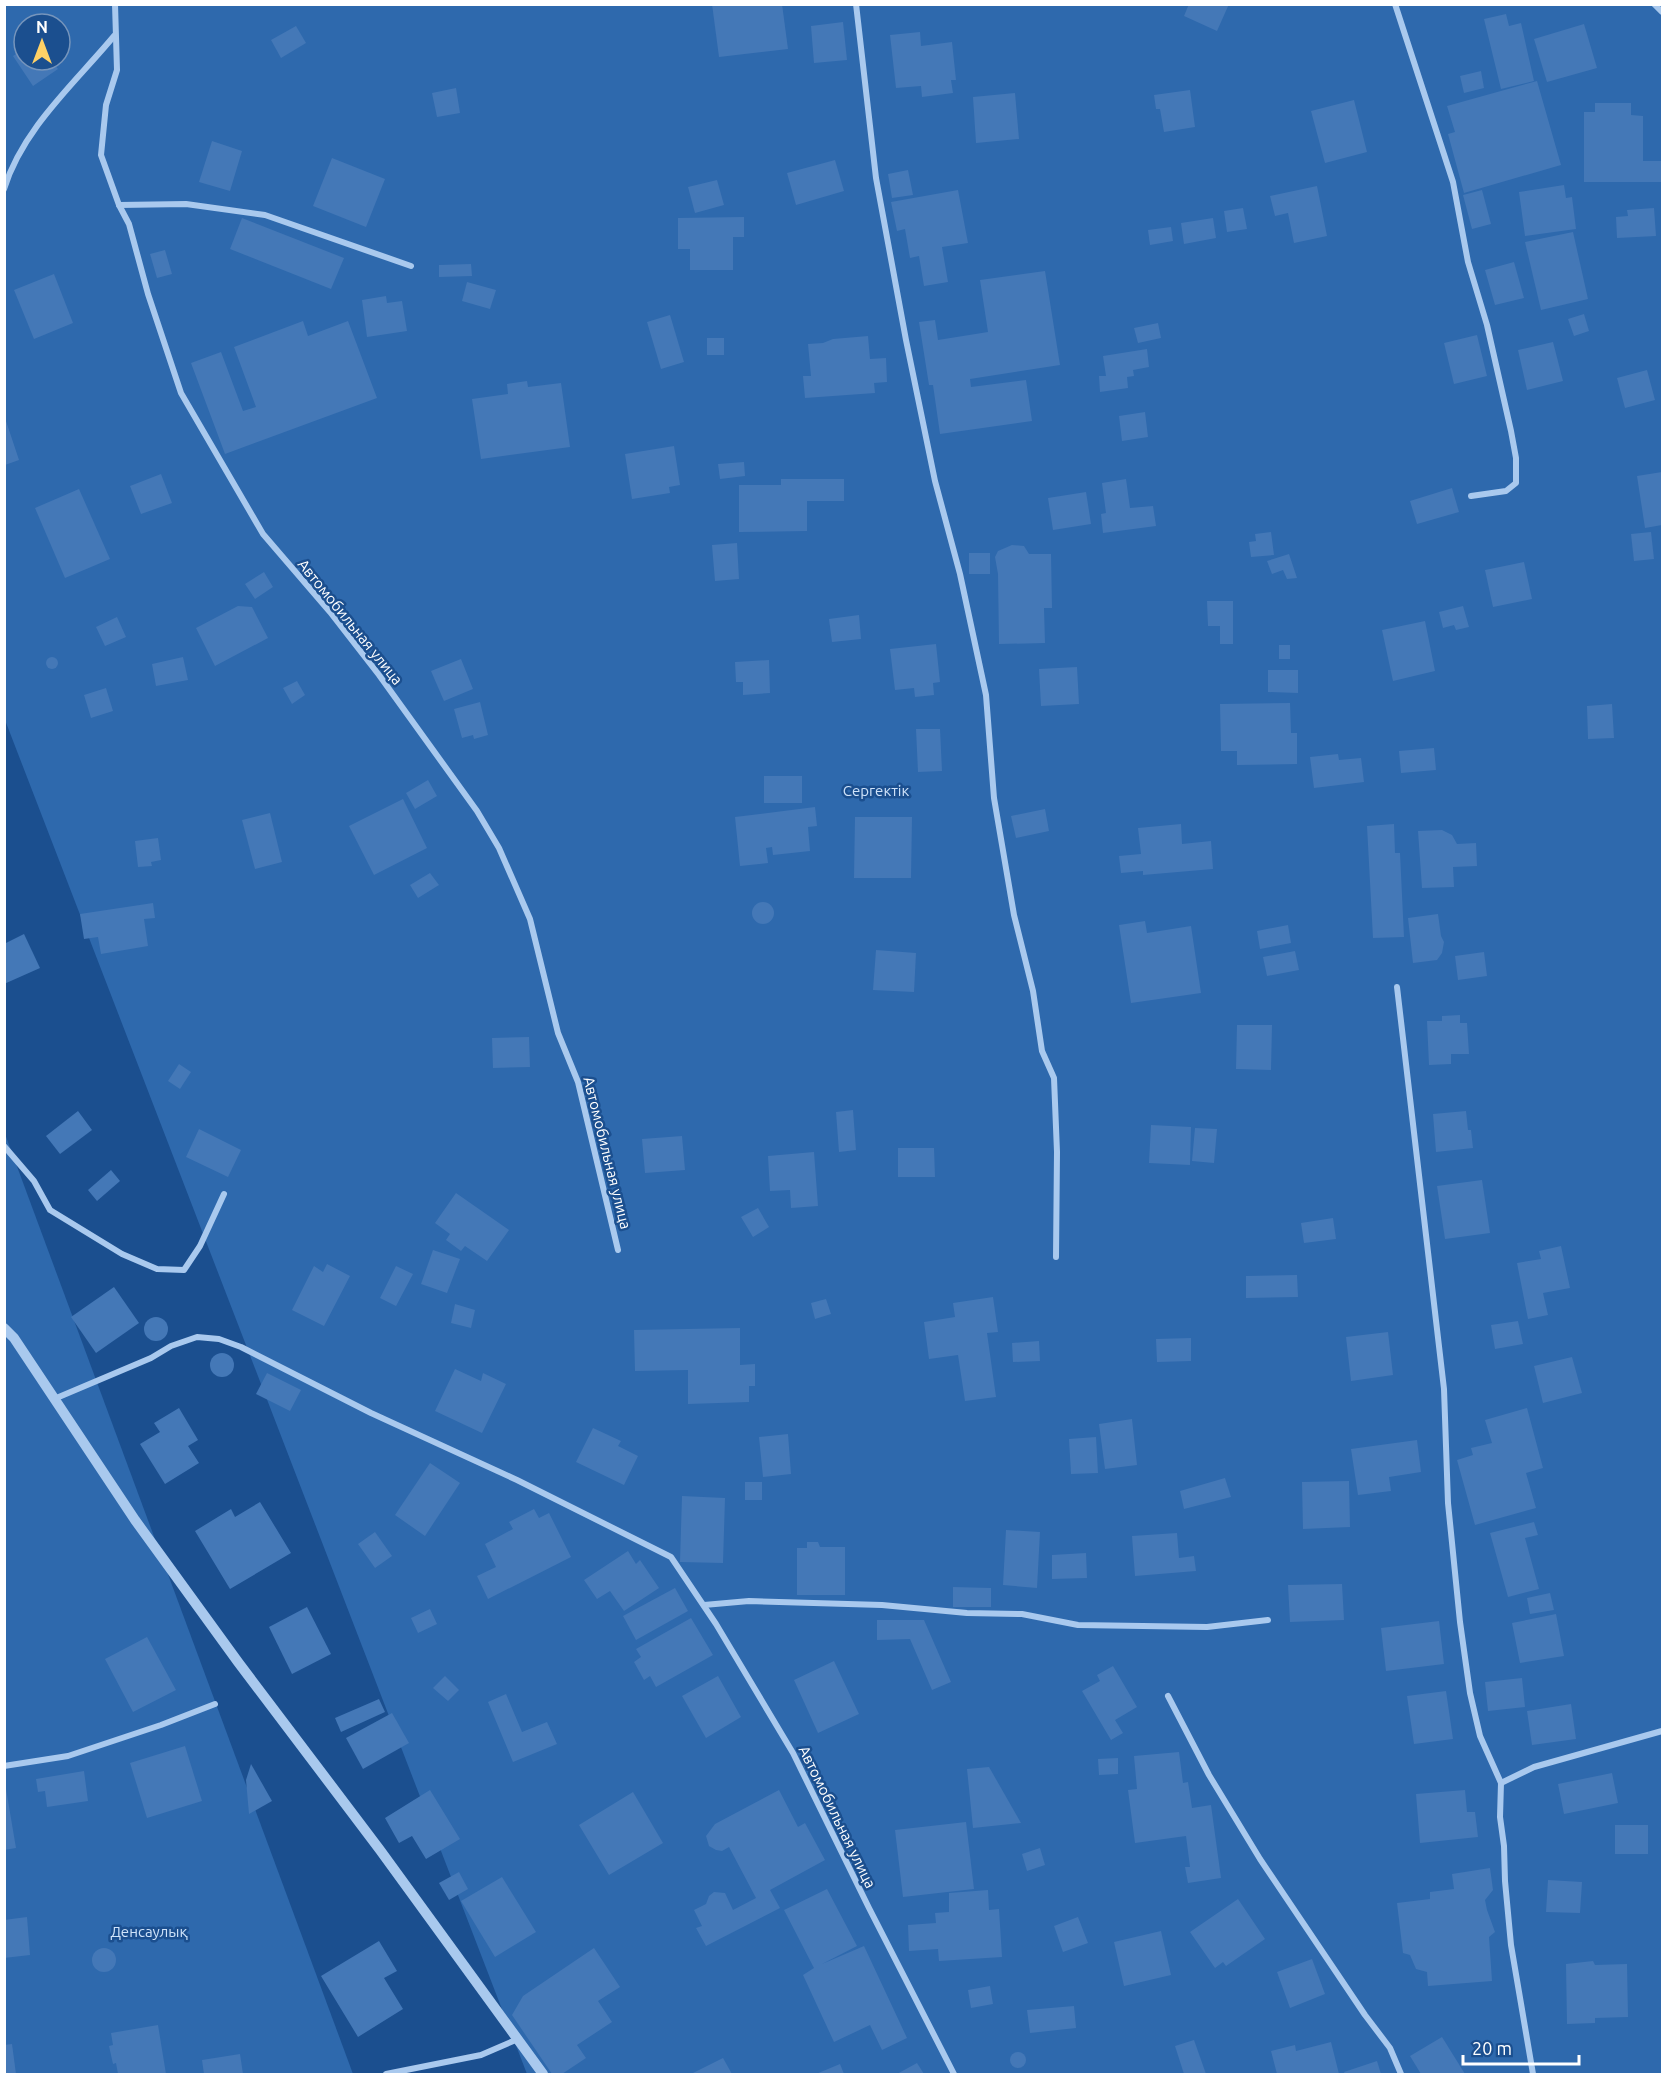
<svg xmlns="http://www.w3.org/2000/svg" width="1667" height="2079" font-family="Ubuntu,sans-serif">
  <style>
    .green { fill: #2e69ad; fill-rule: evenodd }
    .building { fill: #4478b7 }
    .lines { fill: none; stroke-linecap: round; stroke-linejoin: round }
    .minor { stroke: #a9c9ee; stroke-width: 6 }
    .tertiary { stroke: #a9c9ee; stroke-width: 10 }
    .labels { text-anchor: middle; stroke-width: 5; stroke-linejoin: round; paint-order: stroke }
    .street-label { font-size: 15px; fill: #fff; stroke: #1b4f8f }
    .park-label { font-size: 15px; fill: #cfe3fa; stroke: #1b4f8f }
  </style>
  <rect width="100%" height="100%" fill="#1b4f8f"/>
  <g class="green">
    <path d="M5 5H1662V2074H527L5 720ZM24 24H60V60H24Z"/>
    <path d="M5 1134 353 2074H5Z"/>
  </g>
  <g class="building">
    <path d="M712 4H782L788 49 719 57Z"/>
    <path d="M1189 4H1229L1217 31 1184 16Z"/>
    <path d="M1506 14 1509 26 1521 23 1534 81 1501 89 1484 19Z"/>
    <path d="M843 22 847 60 814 63 811 26Z"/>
    <path d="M1584 24 1597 68 1547 82 1534 39Z"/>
    <path d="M296 26 306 43 281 58 271 40Z"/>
    <path d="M920 32 921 46 952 42 956 80H951L953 93 922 97 921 86 896 88 890 35Z"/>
    <path d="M22 50 24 60H51L58 69 33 86 13 56Z"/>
    <path d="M1481 71 1484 88 1464 93 1460 76Z"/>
    <path d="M1537 81 1561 165 1464 193 1448 134 1455 132 1447 106Z"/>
    <path d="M456 88 460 113 437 117 432 93Z"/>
    <path d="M1190 90 1195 127 1164 132 1160 109H1156L1154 95Z"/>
    <path d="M1015 93 1019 139 976 143 973 97Z"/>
    <path d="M1354 100 1367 152 1325 163 1311 111Z"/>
    <path d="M1595 103H1631V115L1643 116V161H1662V182H1584V112H1595Z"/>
    <path d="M212 141 242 151 230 191 199 182Z"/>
    <path d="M332 158 385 179 366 227 313 206Z"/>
    <path d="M835 160 844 191 796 205 787 173Z"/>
    <path d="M908 170 913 195 892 198 888 174Z"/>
    <path d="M717 180 724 205 695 213 688 187Z"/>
    <path d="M1564 185 1566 198 1572 197 1576 229 1525 236 1519 192Z"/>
    <path d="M1317 186 1327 236 1294 243 1288 213 1275 216 1270 196Z"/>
    <path d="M958 190 968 243 942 247 948 282 924 286 919 256 910 258 905 229 897 231 891 202Z"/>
    <path d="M1482 190 1491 224 1472 229 1463 195Z"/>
    <path d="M1243 208 1247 229 1227 232 1224 211Z"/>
    <path d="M1654 208 1656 236 1617 238 1616 217 1628 216 1627 210Z"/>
    <path d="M744 217V237H733V270H690V249H678V218Z"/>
    <path d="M242 218 344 258 331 289 230 249Z"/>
    <path d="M1213 218 1216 238 1184 244 1181 223Z"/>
    <path d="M1171 227 1173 241 1150 245 1148 230Z"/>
    <path d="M1573 232 1588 299 1541 310 1525 242Z"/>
    <path d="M165 250 172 274 157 278 150 254Z"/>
    <path d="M1514 262 1524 298 1495 305 1485 270Z"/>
    <path d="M471 264 472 276 439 277V265Z"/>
    <path d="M1045 271 1060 365 970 379 971 387 1026 380 1032 421 940 434 933 385H929L919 322 935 320 938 340 988 332 980 280Z"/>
    <path d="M54 274 73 323 34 339 14 290Z"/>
    <path d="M467 282 496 290 490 309 462 301Z"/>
    <path d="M386 296 387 303 402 301 407 331 367 337 362 300Z"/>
    <path d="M1584 314 1589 331 1574 336 1568 319Z"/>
    <path d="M670 315 684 362 661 369 647 322Z"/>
    <path d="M303 321 308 336 348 321 377 398 225 454 191 363 221 352 243 411 256 407 234 347Z"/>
    <path d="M1158 323 1161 338 1138 343 1134 328Z"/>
    <path d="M1477 335 1487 376 1454 384 1444 343Z"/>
    <path d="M868 336 870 359 886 358 887 382 874 383 875 393 805 398 803 376H811L808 344 823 343 833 339Z"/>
    <rect x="707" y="338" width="17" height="17"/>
    <path d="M1553 342 1563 381 1527 390 1518 350Z"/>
    <path d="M1147 349 1149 367 1133 370 1134 376 1127 377 1128 388 1100 392 1099 376H1106L1103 356Z"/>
    <path d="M1647 370 1655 400 1625 408 1617 378Z"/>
    <path d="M527 381 528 387 561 383 570 447 481 459 472 399 508 394 507 384Z"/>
    <path d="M1145 412 1148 437 1122 441 1119 416Z"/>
    <path d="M5 418 19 460 5 465Z"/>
    <path d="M674 446 680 485 669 487 670 493 632 499 625 454Z"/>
    <path d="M744 462 745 476 720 479 718 464Z"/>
    <path d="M1662 472V525L1645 528 1637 476Z"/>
    <path d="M161 474 172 503 141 514 130 486Z"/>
    <path d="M781 479H844V501H807V531L739 532V485H781Z"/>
    <path d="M1126 479 1130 508 1153 506 1156 526 1103 533 1101 514 1106 513 1102 483Z"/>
    <path d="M1452 488 1459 512 1417 524 1410 501Z"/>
    <path d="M79 489 110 559 65 578 35 508Z"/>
    <path d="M1086 492 1091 524 1053 530 1048 498Z"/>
    <path d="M1271 532 1274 555 1251 557 1249 542 1256 541 1255 534Z"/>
    <path d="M1651 532 1654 559 1634 561 1631 534Z"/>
    <path d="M737 543 739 579 715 581 712 545Z"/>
    <path d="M1012 545 1024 546 1029 554H1051L1052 608H1044L1045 643 999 644 998 574 995 557 998 551Z"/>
    <rect x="969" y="553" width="21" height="21"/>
    <path d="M1289 554 1297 578 1287 579 1283 570 1272 574 1267 561Z"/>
    <path d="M1524 562 1532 599 1493 607 1485 570Z"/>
    <path d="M264 572 273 587 255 599 245 584Z"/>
    <path d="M1207 601H1233V644H1220V626H1208Z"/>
    <path d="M238 606 252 607 268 638 215 666 196 628Z"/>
    <path d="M1463 606 1469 627 1456 630 1454 625 1443 628 1439 612Z"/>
    <path d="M859 615 861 639 832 642 829 619Z"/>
    <path d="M117 617 126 637 105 646 96 627Z"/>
    <path d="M1425 621 1435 671 1393 681 1382 630Z"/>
    <path d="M936 644 940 682 933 683 934 695 915 697 914 688 895 690 890 649Z"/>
    <rect x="1279" y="645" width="11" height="14"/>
    <circle cx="52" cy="663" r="6"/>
    <path d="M183 657 188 680 156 686 152 664Z"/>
    <path d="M461 659 473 689 444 701 431 671Z"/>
    <path d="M769 660 770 693 743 695V682H736L735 662Z"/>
    <path d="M1077 667 1079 704 1041 706 1039 669Z"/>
    <path d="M1268 670H1298V693L1268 692Z"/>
    <path d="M297 681 305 695 292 704 283 688Z"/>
    <path d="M106 688 113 711 91 718 84 695Z"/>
    <path d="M480 702 488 735 474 739 473 735 462 738 454 709Z"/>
    <path d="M1290 703 1291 733H1297V764L1237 765V751H1221L1220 704Z"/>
    <path d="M1612 704 1614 738 1588 739 1587 706Z"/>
    <path d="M916 729H940L942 771 918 772Z"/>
    <path d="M1434 748 1436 770 1401 773 1399 751Z"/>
    <path d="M1338 754 1339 760 1361 758 1364 782 1314 788 1310 757Z"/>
    <rect x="764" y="776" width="38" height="27"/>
    <path d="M428 780 437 796 415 809 406 793Z"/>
    <path d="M403 799 427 848 374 875 349 826Z"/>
    <path d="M815 807 817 826 808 827 810 851 773 855 772 847 766 848 768 863 740 866 735 817Z"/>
    <path d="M1045 809 1049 831 1016 838 1011 816Z"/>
    <path d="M270 813 282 862 255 869 242 820Z"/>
    <path d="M855 817H912L911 878H854Z"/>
    <path d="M1181 824 1182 844 1211 841 1213 869 1143 875V871L1121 873 1119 856 1141 854 1138 828Z"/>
    <path d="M1394 824 1395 853H1400L1404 937 1373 938 1367 826Z"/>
    <path d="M1442 830 1452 835 1457 844 1476 843 1477 866 1453 867 1454 887 1422 888 1418 831Z"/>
    <path d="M158 838 161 860 151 862 152 866 138 867 135 841Z"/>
    <path d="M430 873 439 885 418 898 410 885Z"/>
    <circle cx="763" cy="913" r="11"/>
    <path d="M153 903 155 918 144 919 148 946 101 954 98 937 84 939 80 914Z"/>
    <path d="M1438 914 1441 936 1444 942 1442 953 1437 960 1413 963 1408 918Z"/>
    <path d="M1145 921 1147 933 1191 926 1201 993 1131 1003 1119 925Z"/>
    <path d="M1288 925 1291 943 1260 949 1257 931Z"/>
    <path d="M24 934 40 968 4 984V944Z"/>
    <path d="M876 950 916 953 914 992 873 990Z"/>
    <path d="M1295 951 1299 970 1267 976 1263 957Z"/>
    <path d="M1484 952 1487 976 1458 980 1455 956Z"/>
    <path d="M1460 1015V1023H1467L1469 1054H1451V1064L1429 1065 1427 1021H1442V1016Z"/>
    <path d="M1237 1025H1272L1271 1070 1236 1069Z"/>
    <path d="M529 1037 530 1067 493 1068 492 1038Z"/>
    <path d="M179 1064 191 1072 180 1089 168 1081Z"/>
    <path d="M853 1110 856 1150 839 1152 836 1112Z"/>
    <path d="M78 1111 92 1130 60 1154 46 1136Z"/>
    <path d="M1466 1111 1468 1130H1471L1473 1148 1436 1152 1433 1114Z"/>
    <path d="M1151 1125 1191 1127 1190 1165 1149 1163Z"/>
    <path d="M1195 1128 1217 1129 1214 1163 1192 1161Z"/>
    <path d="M199 1129 241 1150 228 1177 186 1157Z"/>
    <path d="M682 1136 685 1170 645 1173 642 1139Z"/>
    <path d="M898 1148H934L935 1177H898Z"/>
    <path d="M814 1152 818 1206 791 1208 790 1190 770 1191 768 1156Z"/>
    <path d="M111 1170 120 1181 97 1201 88 1190Z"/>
    <path d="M1482 1180 1490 1233 1445 1239 1437 1186Z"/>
    <path d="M456 1193 509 1230 487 1261 465 1246 461 1251 446 1240 450 1234 435 1223Z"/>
    <path d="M758 1208 769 1227 753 1237 741 1217Z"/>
    <path d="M1333 1218 1336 1239 1304 1243 1301 1223Z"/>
    <path d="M1561 1246 1570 1288 1543 1293 1548 1315 1528 1319 1517 1263 1541 1259 1539 1251Z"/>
    <path d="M433 1250 460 1259 447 1293 421 1284Z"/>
    <path d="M327 1264 350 1276 324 1326 292 1310 314 1266 323 1272Z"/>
    <path d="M396 1266 413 1274 396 1306 380 1298Z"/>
    <path d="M1297 1275 1298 1297 1246 1298V1276Z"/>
    <path d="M114 1287 139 1323 96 1353 71 1317Z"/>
    <path d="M993 1297 998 1332 987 1333 996 1397 965 1401 958 1355 929 1359 924 1322 955 1317 953 1303Z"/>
    <path d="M826 1299 831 1314 815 1319 811 1303Z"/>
    <path d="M455 1304 475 1310 471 1328 451 1323Z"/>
    <circle cx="156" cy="1329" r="12"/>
    <path d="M1518 1321 1523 1344 1495 1349 1491 1325Z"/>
    <path d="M740 1328V1365L755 1364V1386H749V1402L688 1404V1370L635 1371 634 1330Z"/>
    <path d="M1388 1332 1393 1375 1351 1381 1346 1337Z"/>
    <path d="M1191 1338V1361L1157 1362 1156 1339Z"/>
    <path d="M1039 1341 1040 1361 1013 1362 1012 1343Z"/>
    <circle cx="222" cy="1365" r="12"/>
    <path d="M1572 1357 1582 1393 1543 1403 1534 1366Z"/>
    <path d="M455 1369 481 1381 483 1373 506 1384 482 1433 435 1411Z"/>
    <path d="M267 1373 301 1390 290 1411 256 1394Z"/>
    <path d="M179 1408 198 1440 188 1446 199 1463 165 1484 140 1444 160 1432 154 1423Z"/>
    <path d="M1527 1408 1543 1468 1526 1473 1536 1508 1475 1525 1457 1460 1473 1455 1471 1448 1492 1443 1485 1420Z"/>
    <path d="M1132 1419 1137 1465 1105 1469 1099 1424Z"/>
    <path d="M593 1428 621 1441 618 1446 638 1456 624 1485 576 1462Z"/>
    <path d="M788 1434 791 1474 763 1477 759 1437Z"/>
    <path d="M1096 1437 1098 1473 1071 1474 1069 1439Z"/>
    <path d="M1417 1440 1421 1472 1389 1477 1391 1491 1358 1495 1351 1449Z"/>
    <path d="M430 1463 460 1483 425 1536 395 1515Z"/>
    <path d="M1225 1478 1231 1497 1184 1509 1180 1491Z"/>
    <path d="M1349 1481 1350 1527 1303 1529 1302 1482Z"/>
    <rect x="745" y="1482" width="17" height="18"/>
    <path d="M682 1496 725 1498 723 1563 680 1562Z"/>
    <path d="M260 1502 291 1553 230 1589 195 1531 231 1509 235 1517Z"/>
    <path d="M534 1509 539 1518 549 1513 571 1557 488 1599 477 1576 496 1567 485 1544 513 1529 509 1522Z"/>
    <path d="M1534 1522 1538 1535 1525 1538 1539 1589 1508 1597 1490 1533Z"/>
    <path d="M1006 1530 1040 1532 1037 1588 1003 1585Z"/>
    <path d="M375 1532 392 1556 375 1568 358 1544Z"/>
    <path d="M1177 1533 1179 1558 1194 1556 1196 1571 1135 1576 1132 1536Z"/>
    <path d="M807 1542H818L820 1547H845V1595H797V1548H807Z"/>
    <path d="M628 1551 636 1564 640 1560 659 1588 624 1611 610 1591 597 1599 584 1580Z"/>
    <path d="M1086 1553 1087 1578 1052 1579V1555Z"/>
    <path d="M1342 1584 1344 1620 1290 1622 1288 1585Z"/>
    <path d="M953 1587 991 1588V1607H953Z"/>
    <path d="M675 1588 688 1611 636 1640 623 1616Z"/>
    <path d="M1550 1593 1554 1610 1530 1614 1527 1598Z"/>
    <path d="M307 1607 331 1654 292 1674 269 1627Z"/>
    <path d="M430 1609 437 1624 418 1633 411 1618Z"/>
    <path d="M1556 1614 1564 1656 1520 1663 1512 1623Z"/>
    <path d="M691 1618 713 1655 656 1687 650 1676 644 1680 634 1662 641 1657 636 1649Z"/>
    <path d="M877 1620H924L951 1682 932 1690 910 1639 877 1640Z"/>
    <path d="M1439 1621 1444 1664 1386 1671 1381 1628Z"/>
    <path d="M147 1637 176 1690 133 1712 105 1659Z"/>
    <path d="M834 1661 859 1714 818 1733 794 1680Z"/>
    <path d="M1113 1666 1137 1707 1115 1720 1123 1733 1111 1740 1082 1691 1100 1681 1097 1675Z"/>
    <path d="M445 1676 459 1690 448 1701 433 1688Z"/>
    <path d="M718 1676 741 1717 706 1738 682 1696Z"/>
    <path d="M1522 1678 1525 1707 1488 1711 1485 1682Z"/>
    <path d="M1446 1691 1453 1739 1414 1744 1407 1696Z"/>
    <path d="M506 1694 522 1732 547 1722 557 1744 513 1762 488 1702Z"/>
    <path d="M379 1699 385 1712 341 1732 335 1718Z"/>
    <path d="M1571 1704 1576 1739 1532 1745 1527 1711Z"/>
    <path d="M392 1713 409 1743 363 1769 346 1738Z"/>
    <path d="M185 1746 202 1801 147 1818 130 1763Z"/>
    <path d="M1179 1752 1183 1783 1188 1782 1192 1808 1211 1805 1221 1878 1188 1883 1185 1867H1190L1186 1836 1135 1843 1128 1790 1137 1789 1134 1756Z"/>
    <path d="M1118 1758V1774L1099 1775 1098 1759Z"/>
    <path d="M251 1764 272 1801 249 1814 246 1780Z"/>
    <path d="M989 1767 1021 1823 973 1828 967 1769Z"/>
    <path d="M84 1771 88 1801 47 1807 45 1791 38 1792 36 1779Z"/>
    <path d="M1612 1773 1618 1803 1564 1814 1558 1784Z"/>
    <path d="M4 1777 16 1848 4 1850Z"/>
    <path d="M430 1790 460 1839 426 1859 412 1836 399 1843 385 1818Z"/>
    <path d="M779 1790 798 1827 805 1823 825 1860 770 1890 780 1908 706 1946 696 1928 702 1926 694 1910 706 1904 709 1896 714 1892 725 1893 733 1910 756 1898 729 1847 722 1851 716 1850 709 1846 706 1836 715 1824Z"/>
    <path d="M1465 1790 1467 1812H1475L1478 1837 1420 1843 1416 1794Z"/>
    <path d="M633 1792 663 1843 609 1875 579 1825Z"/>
    <path d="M966 1822 974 1889 903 1897 895 1830Z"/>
    <rect x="1615" y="1825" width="33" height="29"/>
    <path d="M1040 1848 1045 1865 1027 1871 1022 1854Z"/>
    <path d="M1490 1868 1493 1890 1485 1900 1487 1910 1495 1932 1489 1937 1492 1981 1428 1986 1427 1972 1416 1969 1410 1955 1403 1953 1397 1903 1430 1899V1892L1454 1889 1452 1874Z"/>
    <path d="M459 1872 468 1889 449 1900 439 1883Z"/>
    <path d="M502 1877 536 1932 495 1957 461 1901Z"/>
    <path d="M1548 1880 1582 1882 1580 1913 1546 1912Z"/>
    <path d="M827 1889 857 1946 822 1964 864 1946 907 2038 882 2050 870 2025 834 2042 803 1975 814 1968 784 1910Z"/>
    <path d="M988 1890 989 1910 999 1909 1002 1957 939 1961 938 1949 909 1951 908 1925 936 1923 935 1913 949 1912V1893Z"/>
    <path d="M1238 1899 1265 1939 1226 1966 1223 1962 1215 1968 1190 1932Z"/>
    <path d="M27 1917 30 1955 4 1958V1920Z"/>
    <path d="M1078 1917 1088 1943 1063 1952 1054 1926Z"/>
    <path d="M1161 1931 1171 1975 1124 1986 1114 1942Z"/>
    <path d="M379 1941 397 1971 384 1978 403 2009 358 2037 321 1976Z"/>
    <path d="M594 1948 620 1987 598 2001 612 2022 577 2045 586 2058 562 2074H552L512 2015 523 1996Z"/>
    <circle cx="104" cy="1960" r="12"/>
    <path d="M1312 1959 1325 1994 1290 2008 1277 1972Z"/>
    <path d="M1593 1961 1595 1965 1627 1964 1628 2017 1595 2018V2023L1567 2024 1566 1964Z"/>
    <path d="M990 1986 993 2004 971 2008 968 1990Z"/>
    <path d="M1074 2006 1076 2028 1030 2033 1027 2010Z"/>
    <path d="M158 2025 166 2074H118L116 2063 113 2064 109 2046 113 2045 111 2033Z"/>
    <path d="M1442 2037 1465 2074H1421L1410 2056Z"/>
    <path d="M1194 2040 1206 2074H1184L1175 2046Z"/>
    <path d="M1331 2042 1339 2074H1277L1271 2051 1295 2045 1296 2051Z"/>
    <path d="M12 2044 16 2074H4V2045Z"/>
    <circle cx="1018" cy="2060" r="8"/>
    <path d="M240 2054 243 2074H204L202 2060Z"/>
    <path d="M723 2058 732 2074H691Z"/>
    <path d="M1377 2061 1381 2074H1345L1344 2072Z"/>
    <path d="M917 2063 924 2074H897Z"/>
    <path d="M840 2064 844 2074H816Z"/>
  </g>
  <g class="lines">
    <g class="minor">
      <path d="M115 4 117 70 106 105 101 155 119 205 129 224 148 294 181 393 263 534 330 612 379 675 477 811 499 848 530 919 558 1033 578 1082 618 1250"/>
      <path d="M856 4 876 178 906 340 935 481 960 574 986 695 994 798 1014 915 1033 991 1042 1051 1054 1078 1057 1152 1056 1257"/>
      <path d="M1395 4 1453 182 1468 262 1487 325 1511 431 1516 458V483L1506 491 1471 496"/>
      <path d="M1654 4 1662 12"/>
      <path d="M4 189C23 128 75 83 114 36"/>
      <path d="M119 205 186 204 265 215 411 266"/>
      <path d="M1397 987 1444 1389 1448 1503 1460 1622 1470 1693 1480 1736 1501 1783 1534 1767 1662 1731"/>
      <path d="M4 1146 34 1181 50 1210 122 1254 157 1269 184 1270 200 1246 224 1194"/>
      <path d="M54 1399 151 1358 171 1346 197 1337 219 1339 241 1347 371 1413 517 1480 671 1557 716 1624 793 1753 869 1908 954 2074"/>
      <path d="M704 1605 749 1601 882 1605 967 1613 1022 1614 1078 1625 1207 1627 1268 1620"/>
      <path d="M1168 1696 1209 1775 1260 1859 1365 2015 1390 2048 1401 2074"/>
      <path d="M4 1766 68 1756 161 1725 215 1704"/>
      <path d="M1501 1783 1500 1817 1504 1846 1505 1881 1511 1945 1533 2074"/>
      <path d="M386 2074 481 2055 518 2039"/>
    </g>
    <path class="tertiary" d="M4 1328 14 1338 135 1520 238 1662 380 1850 543 2074"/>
  </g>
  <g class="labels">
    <g class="street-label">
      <text transform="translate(350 622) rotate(51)" y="5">Автомобильная улица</text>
      <text transform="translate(607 1153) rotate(76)" y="5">Автомобильная улица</text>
      <text transform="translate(837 1817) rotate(64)" y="5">Автомобильная улица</text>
    </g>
    <g class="park-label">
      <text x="876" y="796">Сергектік</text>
      <text x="149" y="1937">Денсаулық</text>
    </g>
  </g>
  <rect width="1667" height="2079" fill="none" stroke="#ffffff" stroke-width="12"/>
  <g transform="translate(42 42)"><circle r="28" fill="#1b4f8f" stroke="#7695bc" stroke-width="1.5"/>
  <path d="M0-4.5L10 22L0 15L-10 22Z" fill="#ffd166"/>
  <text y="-9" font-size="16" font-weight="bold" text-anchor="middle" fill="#ffffff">N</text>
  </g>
  <path d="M1463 2055v9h116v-9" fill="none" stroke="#ffffff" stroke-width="3"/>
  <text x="1472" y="2055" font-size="18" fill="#ffffff" stroke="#1b4f8f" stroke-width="4.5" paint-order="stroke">20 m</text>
</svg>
